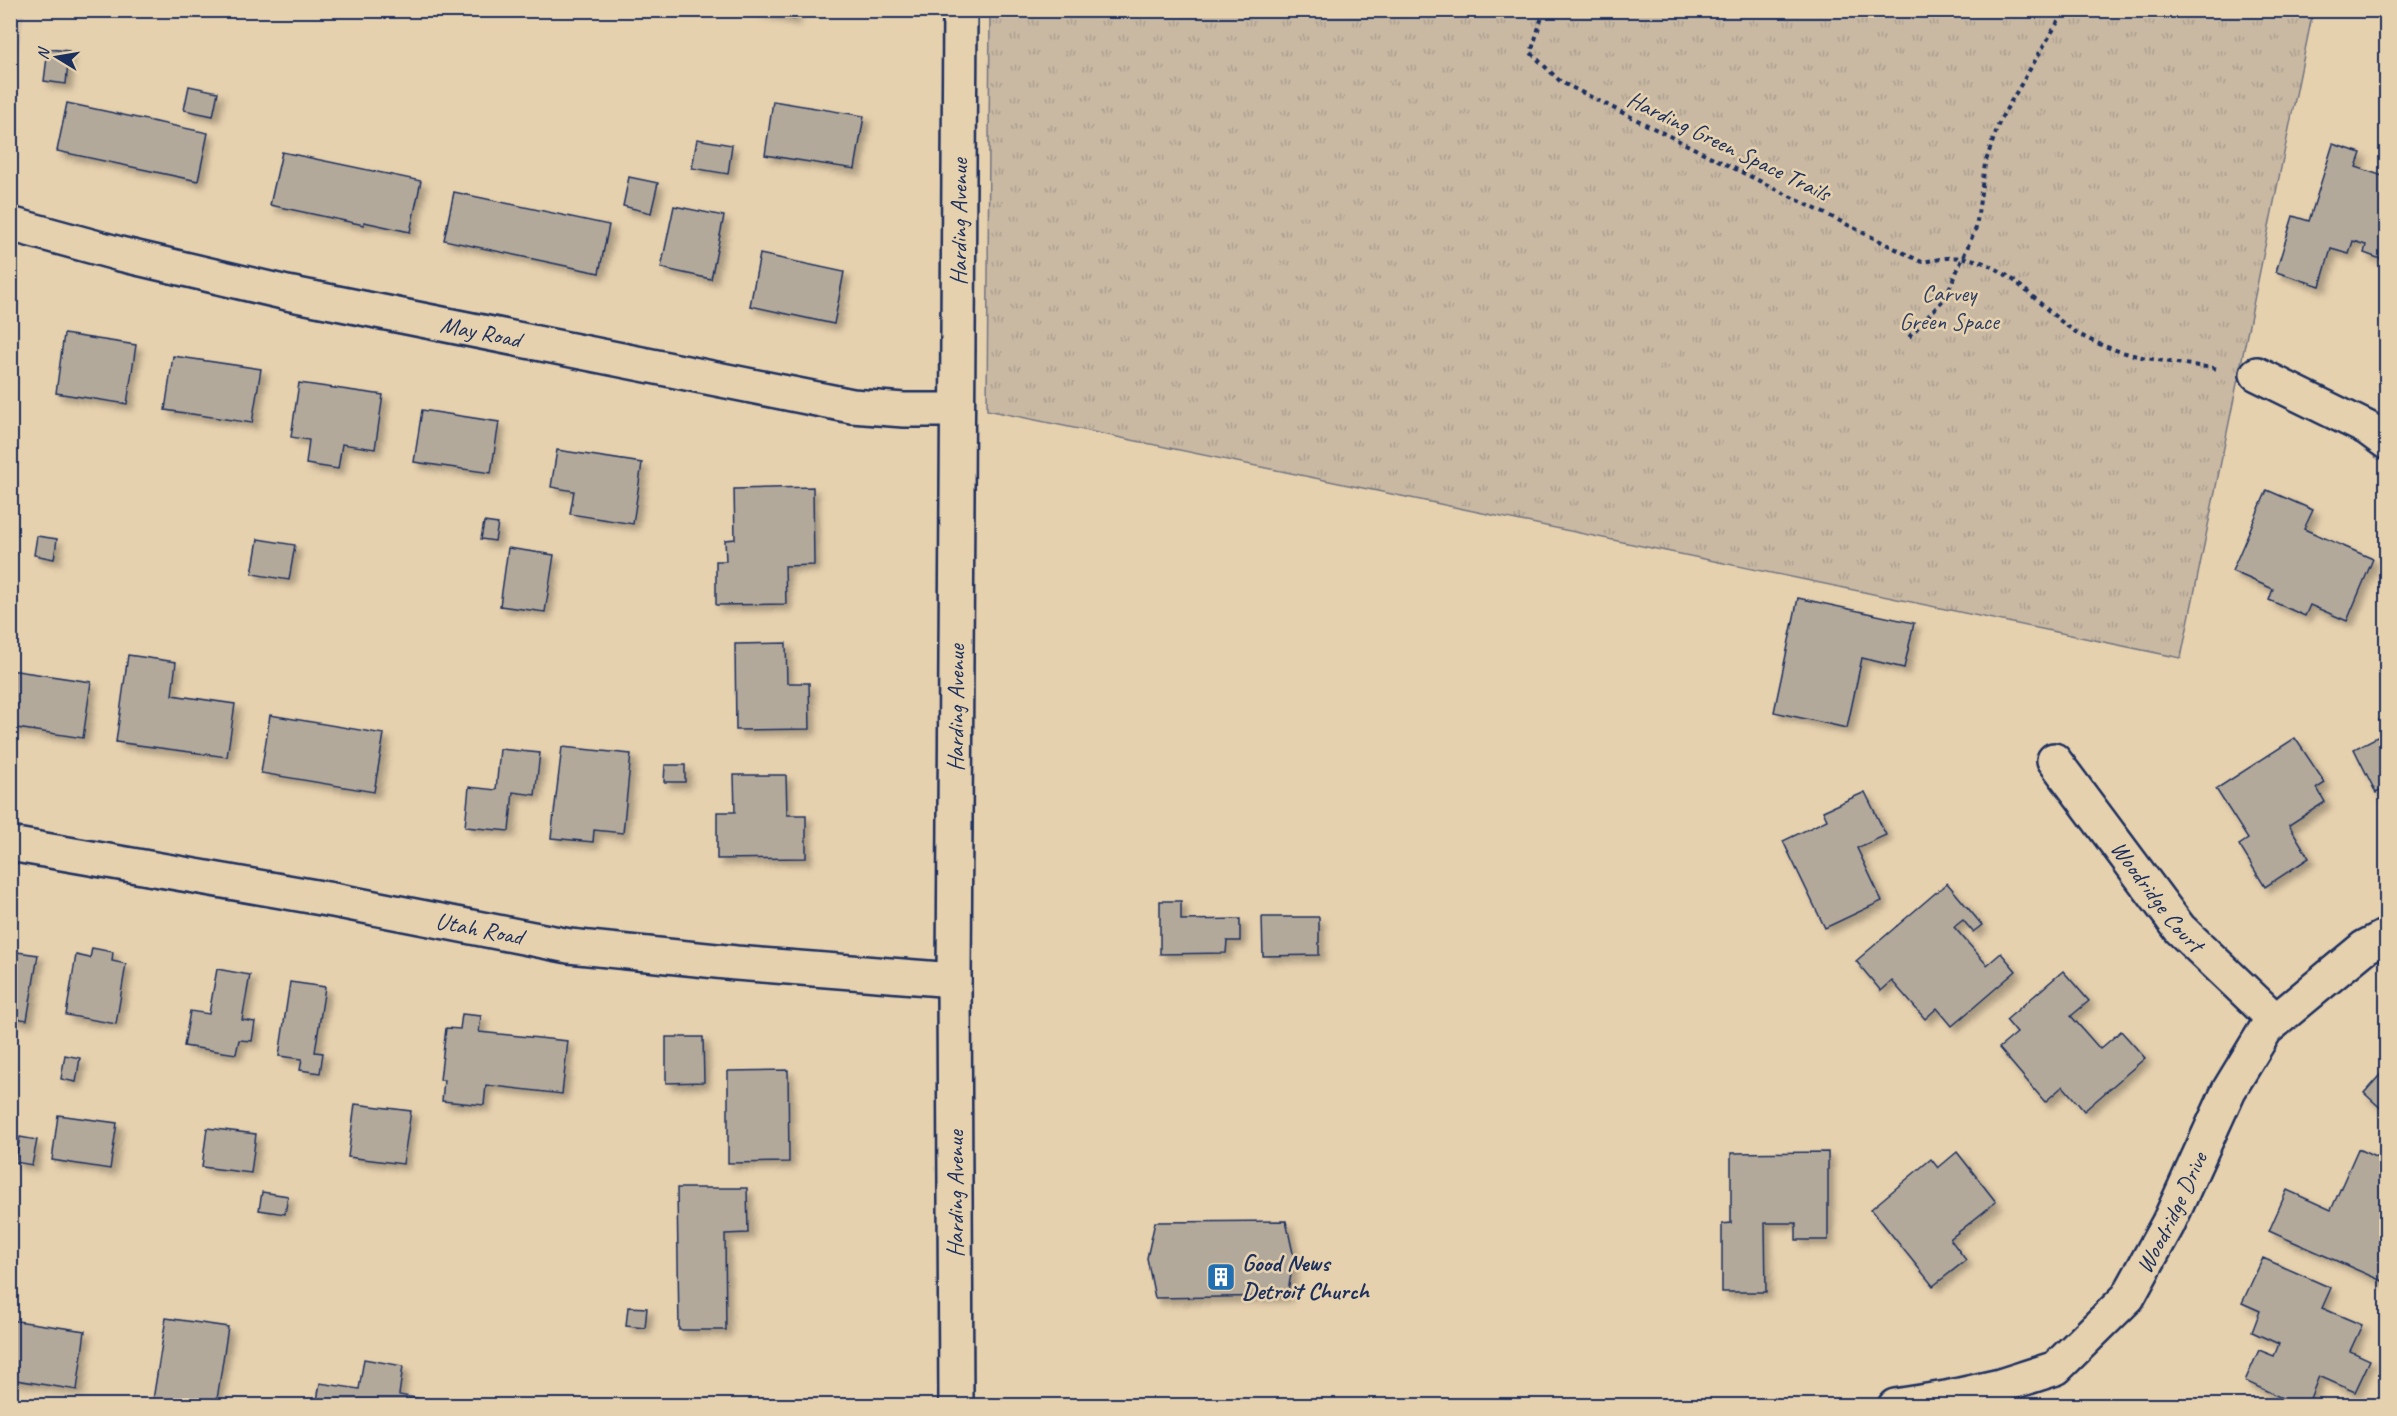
<svg xmlns="http://www.w3.org/2000/svg" width="2397" height="1416" font-family="Caveat,sans-serif">
  <style>
    .built { fill: #d7c5a9 }
    .grass { fill: url(#grass-tufts); stroke: #727480; stroke-width: 1.5 }
    .building { fill: #b3a99b; stroke: #1b2f5e; stroke-width: 1.5; filter: url(#shadow) }
    .lines { fill: none; stroke-linecap: round; stroke-linejoin: round }
    .minor-casing { stroke: #1b2f5e; stroke-width: 38 }
    .path { stroke: #1b2f5e; stroke-width: 4; stroke-dasharray: 4.5 4.5; stroke-linecap: butt }
    .minor { stroke: #e6d1af; stroke-width: 33 }
    .labels { text-anchor: middle; stroke-width: 5; stroke-linejoin: round; paint-order: stroke }
    .street-label { font-size: 24px; fill: #1b2f5e; stroke: #e6d1af }
    .park-label { font-size: 24px; fill: #2c3d65; stroke: #e6d1af }
    .poi-label { font-size: 24px; font-weight: bold; fill: #1b2f5e; stroke: #e6d1af; text-anchor: start }
  </style>
  <defs>
    <pattern id="grass-tufts" width="24" height="20" patternUnits="userSpaceOnUse" patternTransform="scale(1.5)"><rect width="24" height="20" fill="#c9b9a3"/><path d="M3 7l-1-3M5 7V3M7 7l1-3M15 17l-1-3M17 17v-4M19 17l1-3" fill="none" stroke="#ac9f8f"/></pattern>
    <filter id="shadow"><feDropShadow dx="5.5" dy="5.5" stdDeviation="3" flood-color="#0004"/></filter>
  </defs>
  <rect width="100%" height="100%" fill="#e6d1af"/>
  <filter id="ink" filterUnits="userSpaceOnUse"><feTurbulence type="fractalNoise" baseFrequency=".0167" numOctaves="2"/><feDisplacementMap in="SourceGraphic" scale="12" xChannelSelector="R" yChannelSelector="G"/><feConvolveMatrix kernelMatrix="1 2 1 2 8 2 1 2 1" color-interpolation-filters="sRGB"/></filter>
  <g filter="url(#ink)">
    <path class="built" d="M11 10 25 11 11 99 10 11Z"/>
    <path class="grass" d="M990 11H2313L2181 658 987 410Z"/>
    <g class="building">
      <path d="M754 10H796L794 19Z"/>
      <path d="M48 49 69 51 66 84 44 81Z"/>
      <path d="M189 86 218 92 213 116 184 110Z"/>
      <path d="M773 101 864 116 855 169 765 155Z"/>
      <path d="M67 103 208 133 198 181 57 151Z"/>
      <path d="M697 139 732 145 728 174 692 168Z"/>
      <path d="M2333 144 2361 153 2356 167 2386 177V261L2364 253 2366 245 2353 241 2349 254 2331 249 2320 286 2276 272 2293 216 2309 221Z"/>
      <path d="M282 152 421 181 410 232 364 222V225L270 205Z"/>
      <path d="M629 177 658 183 651 213 623 206Z"/>
      <path d="M454 192 609 225 599 273 444 240Z"/>
      <path d="M674 206 724 216 711 279 661 268Z"/>
      <path d="M760 254 844 272 834 324 750 306Z"/>
      <path d="M64 334 136 345 127 404 56 393Z"/>
      <path d="M173 356 261 369 252 423 165 410Z"/>
      <path d="M299 383 383 395 375 449 342 444 338 469 306 464 309 440 291 437Z"/>
      <path d="M422 410 499 422 491 473 414 462Z"/>
      <path d="M557 450 642 463 633 524 570 514 574 491 551 487Z"/>
      <path d="M813 487 814 565 785 566 786 604 716 605V561H726L725 540 735 539 734 489Z"/>
      <path d="M2267 490 2313 510 2304 529 2373 559 2347 621 2310 605 2305 616 2269 600 2273 589 2232 571Z"/>
      <path d="M484 522 498 524 495 541 481 539Z"/>
      <path d="M37 536 57 539 54 559 34 555Z"/>
      <path d="M258 539 295 545 289 580 252 574Z"/>
      <path d="M508 548 554 555 545 612 500 606Z"/>
      <path d="M1798 598 1914 623 1904 668 1862 658 1847 728 1774 712Z"/>
      <path d="M786 643 787 683H809L810 729 736 730 735 644Z"/>
      <path d="M128 655 176 662 172 695 235 704 227 757 116 742Z"/>
      <path d="M10 670 91 682 83 738 10 727Z"/>
      <path d="M270 715 384 734 374 792 261 773Z"/>
      <path d="M2386 717V788L2376 793 2354 749 2385 733 2379 720Z"/>
      <path d="M2295 738 2325 783 2317 788 2325 802 2289 825 2309 858 2265 887 2239 845 2248 839 2216 789Z"/>
      <path d="M562 747 631 754 623 833 594 830 593 842 551 838Z"/>
      <path d="M500 749 540 753 535 795 513 792 509 831 465 827 469 787 496 790Z"/>
      <path d="M665 765H685V782H664Z"/>
      <path d="M734 775H786L787 815H806V858L717 859V812H735Z"/>
      <path d="M1865 792 1886 835 1857 848 1882 901 1825 928 1783 841 1827 820 1823 811Z"/>
      <path d="M1947 883 1982 925 1973 932 1963 920 1954 927 1987 965 2001 953 2016 971 1952 1026 1937 1008 1925 1019 1892 981 1881 991 1856 961Z"/>
      <path d="M1160 901H1181V920L1240 919V941H1227L1226 953 1160 954Z"/>
      <path d="M1262 917H1319V955L1263 956Z"/>
      <path d="M92 948 113 952 112 961 126 964 116 1024 66 1015 76 955 90 958Z"/>
      <path d="M10 951 38 955 27 1020 10 1017Z"/>
      <path d="M217 969 250 975 242 1020 255 1022 252 1041 239 1040 236 1054 184 1046 190 1011 209 1014Z"/>
      <path d="M2063 971 2089 1001 2071 1016 2100 1049 2121 1031 2145 1058 2084 1111 2063 1086 2045 1102 1999 1048 2017 1033 2006 1020Z"/>
      <path d="M290 982 325 987 315 1052 323 1053 320 1073 300 1070 302 1059 279 1056Z"/>
      <path d="M462 1014 481 1016 479 1032 568 1041 562 1094 486 1085 484 1105 442 1101 444 1080H440L446 1028 460 1029Z"/>
      <path d="M666 1037H703L704 1082 666 1083Z"/>
      <path d="M65 1055 80 1058 76 1082 61 1079Z"/>
      <path d="M2386 1068V1113L2364 1093Z"/>
      <path d="M788 1070 789 1162 728 1163V1071Z"/>
      <path d="M355 1104 411 1111 403 1164 348 1157Z"/>
      <path d="M58 1115 117 1123 110 1169 52 1160Z"/>
      <path d="M207 1128 256 1134 251 1173 202 1167Z"/>
      <path d="M20 1137 37 1140 32 1165 15 1162Z"/>
      <path d="M2358 1149 2386 1162V1270L2382 1281 2269 1231 2287 1190 2331 1210Z"/>
      <path d="M1828 1152V1240H1796V1223H1765L1766 1292H1722V1224L1731 1223V1153Z"/>
      <path d="M1957 1152 1996 1202 1950 1239 1966 1260 1933 1286 1871 1209 1931 1159 1938 1168Z"/>
      <path d="M677 1188H747L748 1233 725 1234 726 1330H679Z"/>
      <path d="M262 1192 288 1196 285 1214 259 1210Z"/>
      <path d="M1286 1221 1294 1258 1287 1296 1155 1298 1147 1258 1155 1222Z"/>
      <path d="M2263 1258 2331 1288 2322 1308 2362 1325 2350 1351 2370 1360 2355 1392 2319 1376 2307 1406H2299L2245 1381 2259 1350 2274 1356 2279 1344 2252 1332 2260 1311 2242 1303Z"/>
      <path d="M628 1307 647 1308 645 1328 626 1326Z"/>
      <path d="M166 1318 228 1327 216 1406H189L153 1400Z"/>
      <path d="M10 1320 85 1331 77 1390 10 1379Z"/>
      <path d="M364 1359 403 1366 399 1395 432 1401V1406H316L320 1383 359 1389Z"/>
      <path d="M752 1403 800 1404 752 1406Z"/>
    </g>
    <g class="lines">
      <g class="minor-casing">
        <g id="minor">
          <path id="s1" d="M10 224 120 254 287 293 852 406 904 410H957"/>
          <path d="M2257 374 2367 428 2386 442"/>
          <path id="s2" d="M2054 760 2180 929 2275 1020"/>
          <path id="s3" d="M10 844 333 900 569 946 736 963 954 980"/>
          <path id="s4" d="M956 1406 954 980 960 10"/>
          <path id="s5" d="M1895 1406 1946 1398 2000 1386 2056 1368 2128 1297 2168 1224 2229 1090 2266 1029 2365 947 2386 936"/>
        </g>
      </g>
      <g class="path">
        <path d="M1544 10 1531 53 1561 82 1922 262C1935 260 1951 256 1964 258 2015 264 2045 319 2090 340 2133 360 2174 362 2220 369"/>
        <path d="M1909 337 1945 298 1976 228 1985 164 2000 120 2065 10"/>
      </g>
      <use href="#minor" class="minor"/>
    </g>
  </g>
  <defs>
    <g id="building-square" transform="scale(1.5)"><rect x="-9" y="-9" width="18" height="18" rx="4" fill="#1f6fb2" stroke="#e6d1af"/><path d="M-4-6H4V6H1V3H-1V6H-4ZM-2.5-4.3h1.7v1.8h-1.7ZM.8-4.3h1.7v1.8H.8ZM-2.5-1h1.7V.8h-1.7ZM.8-1h1.7V.8H.8Z" fill="#fff"/></g>
  </defs>
  <g fill-rule="evenodd">
    <use href="#building-square" x="1221" y="1277"/>
  </g>
  <g class="labels">
    <g class="street-label">
      <text transform="translate(1729 146) rotate(26)" y="8">Harding Green Space Trails</text>
      <text dy="8" stroke="none"><textPath href="#s4" startOffset="1184">Harding Avenue</textPath></text>
      <text dy="8" stroke="none"><textPath href="#s1" startOffset="483">May Road</textPath></text>
      <text dy="8" stroke="none"><textPath href="#s4" startOffset="698">Harding Avenue</textPath></text>
      <text dy="8" stroke="none"><textPath href="#s2" startOffset="171">Woodridge Court</textPath></text>
      <text dy="8" stroke="none"><textPath href="#s3" startOffset="477">Utah Road</textPath></text>
      <text transform="translate(955 1194) rotate(-90)" y="8">Harding Avenue</text>
      <text dy="8" stroke="none"><textPath href="#s5" startOffset="362">Woodridge Drive</textPath></text>
    </g>
    <g class="park-label">
      <text x="1949" y="301">Carvey<tspan x="1949" dy="28">Green Space</tspan></text>
    </g>
    <g class="poi-label">
      <text x="1242" y="1271">Good News<tspan x="1242" dy="28">Detroit Church</tspan></text>
    </g>
  </g>
  <rect width="2397" height="1416" fill="none" stroke="#e6d1af" stroke-width="36"/>
  <rect x="18" y="18" width="2361" height="1380" fill="none" stroke="#1b2f5e" stroke-width="2" filter="url(#ink)"/>
  <g transform="translate(57 57) rotate(281)" stroke="#e6d1af" stroke-width="4.5" paint-order="stroke">
  <path d="M0-4.5L10 22L0 15L-10 22Z" fill="#1b2f5e"/>
  <text y="-9" font-size="16" font-weight="bold" text-anchor="middle" fill="#1b2f5e">N</text>
  </g>
</svg>
